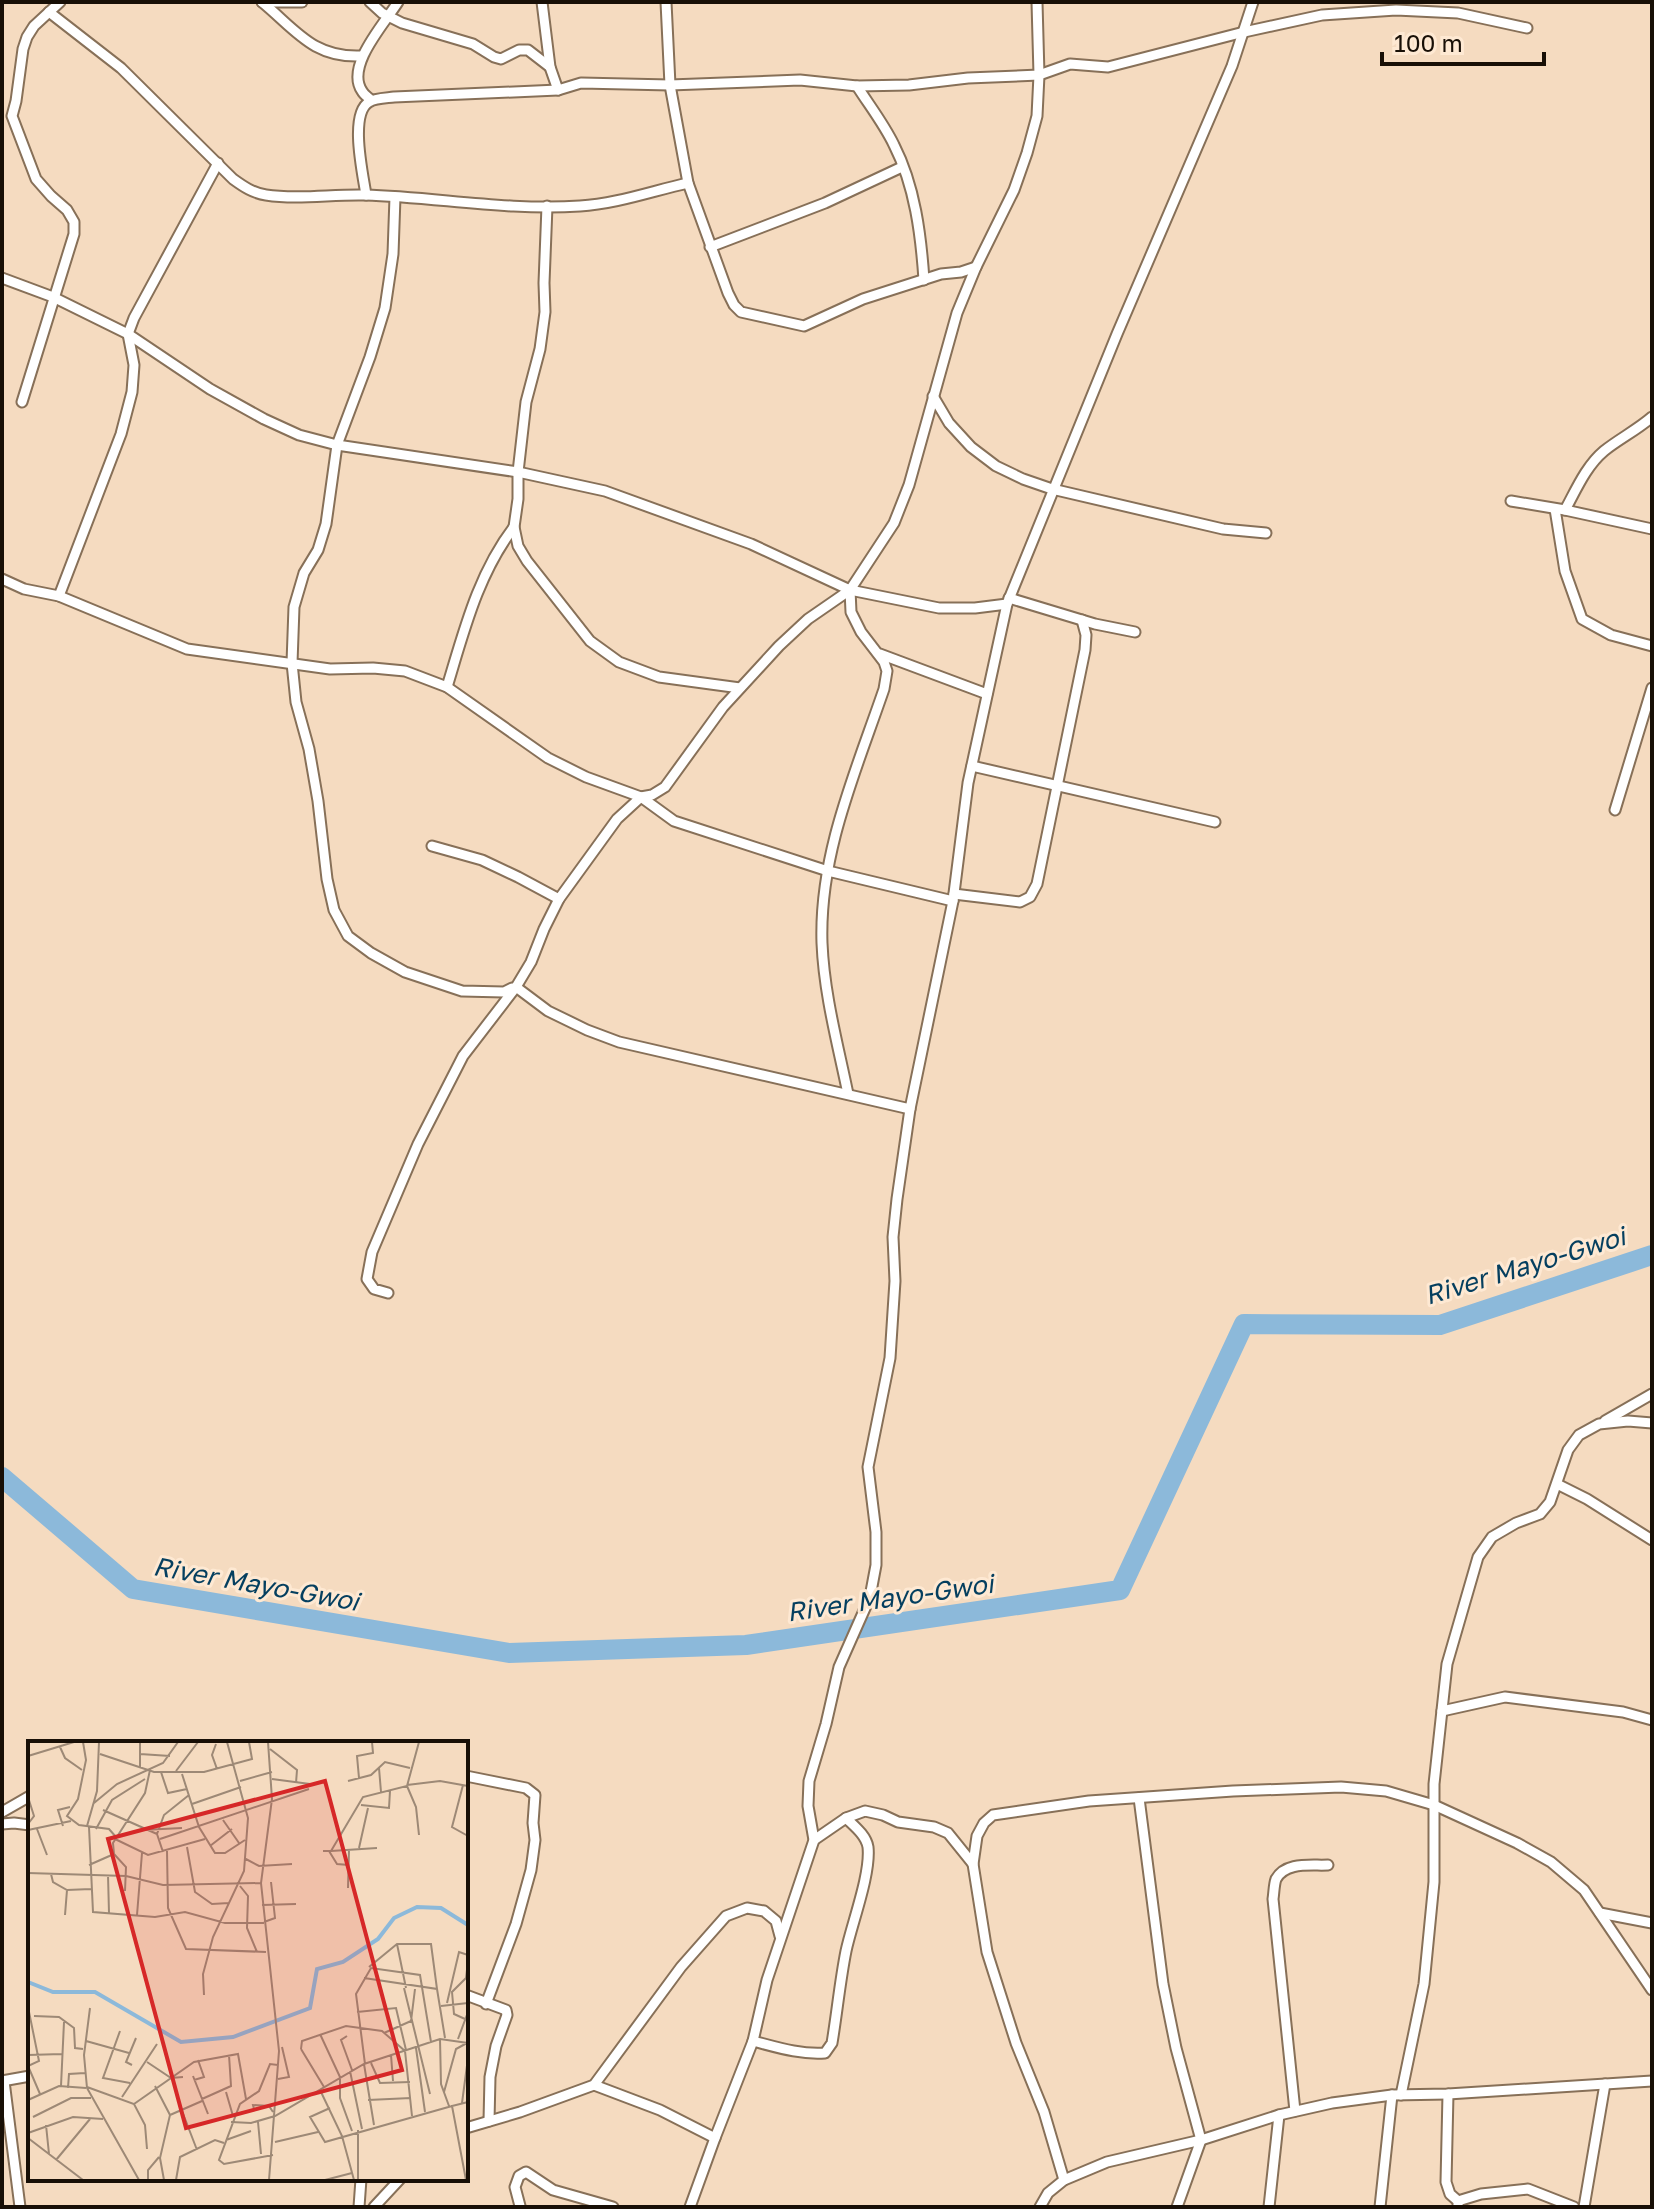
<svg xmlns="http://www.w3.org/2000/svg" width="1654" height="2209" font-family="'Golos Text',sans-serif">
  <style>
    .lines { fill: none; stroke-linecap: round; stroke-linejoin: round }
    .river { stroke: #8cb9da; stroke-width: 20 }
    .minor-casing { stroke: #877058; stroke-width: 13 }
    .minor { stroke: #fff; stroke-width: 9 }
    .labels { text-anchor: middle; stroke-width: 6; stroke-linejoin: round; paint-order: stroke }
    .water-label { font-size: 26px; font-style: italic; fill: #053f5f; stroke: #fee9d3 }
    .inset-river { fill: none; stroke: #8cb9da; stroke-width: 4 }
    .inset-road { fill: none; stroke: #9d8976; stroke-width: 2 }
    .view { fill: #d62828; fill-opacity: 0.15; stroke: #d62828; stroke-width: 4 }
    .inset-edge { fill: none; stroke: #180f06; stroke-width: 4 }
  </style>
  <rect width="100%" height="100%" fill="#f5dbc0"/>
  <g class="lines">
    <path class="river" d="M2 1477 133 1589 509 1653 746 1645 1120 1590 1244 1324 1440 1325 1652 1255"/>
    <g class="minor-casing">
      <g id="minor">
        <path d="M262 2C296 30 313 58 361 56"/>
        <path d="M262 2H302"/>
        <path d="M370 2 382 13 402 23 473 44 494 57 501 59 519 50H528L550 67"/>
        <path d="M542 2 550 67 558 90"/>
        <path d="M666 2 670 85 688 183 728 293 734 305 741 312 804 326 863 299 941 274 961 272 976 267"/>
        <path d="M49 12 121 68 233 179C244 187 253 193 266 195 298 200 332 194 365 195 436 197 508 211 580 206 616 204 652 191 688 183"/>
        <path d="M857 86C869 105 884 124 894 145 915 186 921 235 924 280"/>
        <path d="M371 100C368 97 364 95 362 91 345 66 385 23 398 2"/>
        <path d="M366 195C363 174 349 114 369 102 375 98 387 98 394 97L558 90 581 83 670 85 800 80 857 86 909 85 968 78 1039 75 1070 64 1108 67 1244 32 1322 15 1396 10 1458 13 1527 28"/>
        <path d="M395 197 393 254 385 308 370 357 337 445 326 524 318 550 304 573 294 607 292 663 296 702 309 749 318 801 327 879 334 910 348 936 371 953 405 972 462 991 504 992 512 988"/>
        <path d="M547 206 544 283 545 312 540 349 526 402 518 472V499L514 527 518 546 527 561 590 641 619 662 659 677 740 688"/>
        <path d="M710 247 825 203 902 167"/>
        <path d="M2 278 53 297 128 334 210 389 264 419 299 435 337 445 518 472 605 491 751 544 850 590 939 608H975L1007 604"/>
        <path d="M933 396 949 423 971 447 996 466 1023 479 1052 489 1223 529 1266 533"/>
        <path d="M22 402 74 234V222L67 210 51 196 36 179 12 116 16 101 23 49 27 37 34 26 60 2"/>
        <path d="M1511 501 1565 510C1576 490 1586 466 1604 451 1619 439 1637 430 1652 417"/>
        <path d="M1555 509 1565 571 1582 619 1611 635 1652 646"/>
        <path d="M1565 510 1652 529"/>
        <path d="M2 579 24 589 59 596 187 649 330 669 373 668 405 671 447 687 548 758 586 777 641 797 674 821 828 871 953 901"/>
        <path d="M59 596 121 434 132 392 134 365 128 334 134 318 218 163"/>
        <path d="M1009 598 1095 624 1135 632"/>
        <path d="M880 654 987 694"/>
        <path d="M447 687C464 631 478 574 514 527"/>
        <path d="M972 766 1215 822"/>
        <path d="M1615 810 1652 688"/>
        <path d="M432 846 482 860 518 877 559 899"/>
        <path d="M954 894 1020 902 1030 897 1037 884 1085 650 1086 635 1082 620"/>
        <path d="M516 987 548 1011 587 1030 619 1042 910 1109"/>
        <path d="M848 1094C838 1045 824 994 822 943 819 854 856 771 884 689L887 671 884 662 861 632 851 612 850 590"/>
        <path d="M388 1293 374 1289 367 1279 372 1252 418 1144 463 1056 516 987 531 962 544 929 559 899 617 819 641 797 652 795 665 787 723 707 779 646 808 619 850 590 894 523 909 485 957 313 976 267 1014 190 1027 153 1037 116 1039 75 1037 2"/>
        <path d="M1605 1421 1652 1394"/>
        <path d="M1557 1484 1587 1499 1652 1540"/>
        <path d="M1442 1711 1505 1697 1623 1712 1652 1720"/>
        <path d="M466 1776 526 1788 535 1795 533 1823 535 1840 531 1870 516 1924 486 2004"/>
        <path d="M1139 1798 1163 1984 1176 2048 1201 2140 1177 2207"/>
        <path d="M2 1812 30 1796"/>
        <path d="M2 1824 14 1823 30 1825"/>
        <path d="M814 1840 846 1818 865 1811 883 1815 898 1822 934 1827 948 1833 973 1864"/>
        <path d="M1600 1913 1652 1923"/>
        <path d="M466 1995 506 2010 507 2015 496 2046 490 2077 489 2121"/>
        <path d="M753 2041C776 2047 801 2055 825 2053L832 2043C837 2013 840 1981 846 1951 852 1923 871 1874 868 1847 866 1835 854 1826 846 1818"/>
        <path d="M2 2081 30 2076"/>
        <path d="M4 2081 20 2207"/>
        <path d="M594 2085 660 2110 715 2138"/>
        <path d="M1448 2094 1446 2182 1450 2194 1458 2201V2207"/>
        <path d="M1401 2095 1424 1984 1434 1882V1784L1447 1664 1478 1557 1492 1537 1516 1523 1540 1514 1550 1502 1568 1450 1579 1435 1599 1424 1628 1421 1652 1423"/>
        <path d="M1295 2111 1273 1899C1274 1893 1274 1884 1276 1879 1286 1861 1312 1866 1328 1865"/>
        <path d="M466 2128 520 2112 594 2085 681 1967 726 1916 747 1908 764 1911 776 1921 780 1936"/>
        <path d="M1064 2180 1044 2112 1016 2043 987 1952 973 1864 977 1836 984 1823 993 1815 1089 1801 1233 1791 1341 1787 1386 1791 1434 1805 1517 1843 1551 1862 1584 1890 1652 1990"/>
        <path d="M1458 2201 1481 2194 1528 2189 1574 2207"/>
        <path d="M520 2206 515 2187 519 2176 526 2172 553 2190 613 2207"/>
        <path d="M359 2207 361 2179"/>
        <path d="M374 2207 400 2179"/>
        <path d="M690 2207 715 2138 753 2041 767 1980 814 1840 808 1806 809 1781 826 1724 839 1667 870 1597 876 1565V1532L868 1467 890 1358 895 1281 893 1237 897 1199 910 1109 953 901 968 783 1007 604 1117 334 1232 66 1253 2"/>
        <path d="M1040 2207 1048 2193 1064 2180 1107 2162 1201 2140 1279 2115 1332 2103 1392 2095 1448 2094 1652 2081"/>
        <path d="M1269 2207 1279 2115"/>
        <path d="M1380 2207 1392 2095"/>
        <path d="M1584 2207 1605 2084"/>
      </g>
    </g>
    <use href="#minor" class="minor"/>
  </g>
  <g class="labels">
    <g class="water-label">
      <text transform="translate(1525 1266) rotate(-17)" y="9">River Mayo-Gwoi</text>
      <text transform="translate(256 1584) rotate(10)" y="9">River Mayo-Gwoi</text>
      <text transform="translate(890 1598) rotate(-8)" y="9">River Mayo-Gwoi</text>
    </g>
  </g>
  <g transform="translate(28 1741)">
    <rect width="440" height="440" fill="#f5dbc0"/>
    <path class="inset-river" d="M0 241 25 251H67L153 301 205 296 282 267 289 228 315 221 350 198 366 177 389 166 413 167 440 184"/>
    <path class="inset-road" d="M55 1 58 19 50 58 39 75 51 84 81 88 88 96M240 1 244 58 233 142 251 310 241 439M188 3 184 14 189 28M32 6 37 17 54 29M242 8 269 29 268 42M72 13 126 31H176L224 18 221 1M112 13 142 15M0 15 46 1M112 27V1M351 27 353 51M148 30 170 1M133 31 140 52 159 48M154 33 171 86 187 112H197L217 99M331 37 329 15 345 12 344 1M244 38 282 43M212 40 244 31M320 40 343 34 357 21 382 27M379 44 412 40 440 45M435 44 424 86 440 95M379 45 388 66 391 94M0 56 6 75 0 83M66 62 89 43 135 22 150 1M164 63 213 46M333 64 361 67 362 50M75 69 129 93M195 79 211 102M35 85 30 69 42 66M59 85 69 50 71 1M61 86 65 171 127 176 157 171 197 182H236M9 88 19 114M68 88 84 59 117 38M0 89 43 80M115 89 154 87M87 98 120 114 177 98M132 98 281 48M182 105 204 88M159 106 167 151 184 163 201 162M331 107 340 67M139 110 140 167 158 208 238 211M295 110H303L335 56 379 45 391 1M301 110 309 123 321 124M303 110 349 107M135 111 129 93 136 74 161 54M216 117 231 125 264 123M61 124 86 113M0 132 98 135 135 144 233 142M23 133 25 141 39 149 63 148M80 134 81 172M212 145 220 155 219 187 229 211M320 147 321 109M97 150 98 126 86 113 85 102 117 52 122 29M234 164 268 163M37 174 39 149M109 174 114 112M236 181 247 177 243 141M369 203 378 247M341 226 369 203H403L409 248M336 237 409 248 417 297M376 247 402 353M176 254 175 233 185 196 216 130 220 77 199 1M419 262 431 211 440 214M413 265 440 262M0 266 11 320 0 325 12 353M62 267 56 314 59 347 111 439M329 271 368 267 378 309M6 275 31 276 46 287 47 307 55 308M437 278 426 273 424 251 438 237 440 220M92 290 75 337 102 342M356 292 383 280 387 248M292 293 312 336V357L324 390M319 295 313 299 324 329M412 298 413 343 421 365M430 298 440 271M58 300 101 312M388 307 397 371M273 308 274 300 318 285 354 290 377 310 384 375M273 308 296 346M0 314 34 313M363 314 365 340M119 321 143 337 155 336M343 322 352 342 382 341M336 323 346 384M337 323 328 253 343 227 392 234 403 301M104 324 98 321 108 297M322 330 334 388M165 335 180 373M250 338 261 336 254 306M166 339 176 336 170 319M33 345 36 281M127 345 142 374 132 417 136 439M59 346 106 363 117 384 119 408M40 347 41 333 57 332M198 351 205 375M293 351 314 395 326 439M416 351 428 308 439 302M94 356 129 303M174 358 203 345 201 314M0 359 31 345 58 347M340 359 383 357M434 362 440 317M106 363 166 321 210 313 218 358M302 367 282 376 297 401 424 365M226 368 225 364 241 365 245 371M154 370 169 409M142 374 174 360M5 376 43 357H63M203 381 223 382 247 375 336 323 412 298 440 302M230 381 233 413M18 384 21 413M0 392 45 376 75 378M0 397 55 439M198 399 223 390M247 401 290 391M245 414 196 423 191 419 212 363 231 350 242 323 250 324M28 419 62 378M120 439V429L131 416M148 439 152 416 187 399 196 402M297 439 324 432M330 439V389M340 439H365M438 439 424 365 440 361"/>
    <path class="view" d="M297 40 374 329 158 387 80 98Z"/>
    <rect width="440" height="440" class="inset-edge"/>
  </g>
  <rect width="1654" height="2209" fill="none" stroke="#180f06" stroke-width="8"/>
  <path d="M1382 52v12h162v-12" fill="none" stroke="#180f06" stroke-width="4"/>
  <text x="1394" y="52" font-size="24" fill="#180f06" stroke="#fee9d3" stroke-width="6" paint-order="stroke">100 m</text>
</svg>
